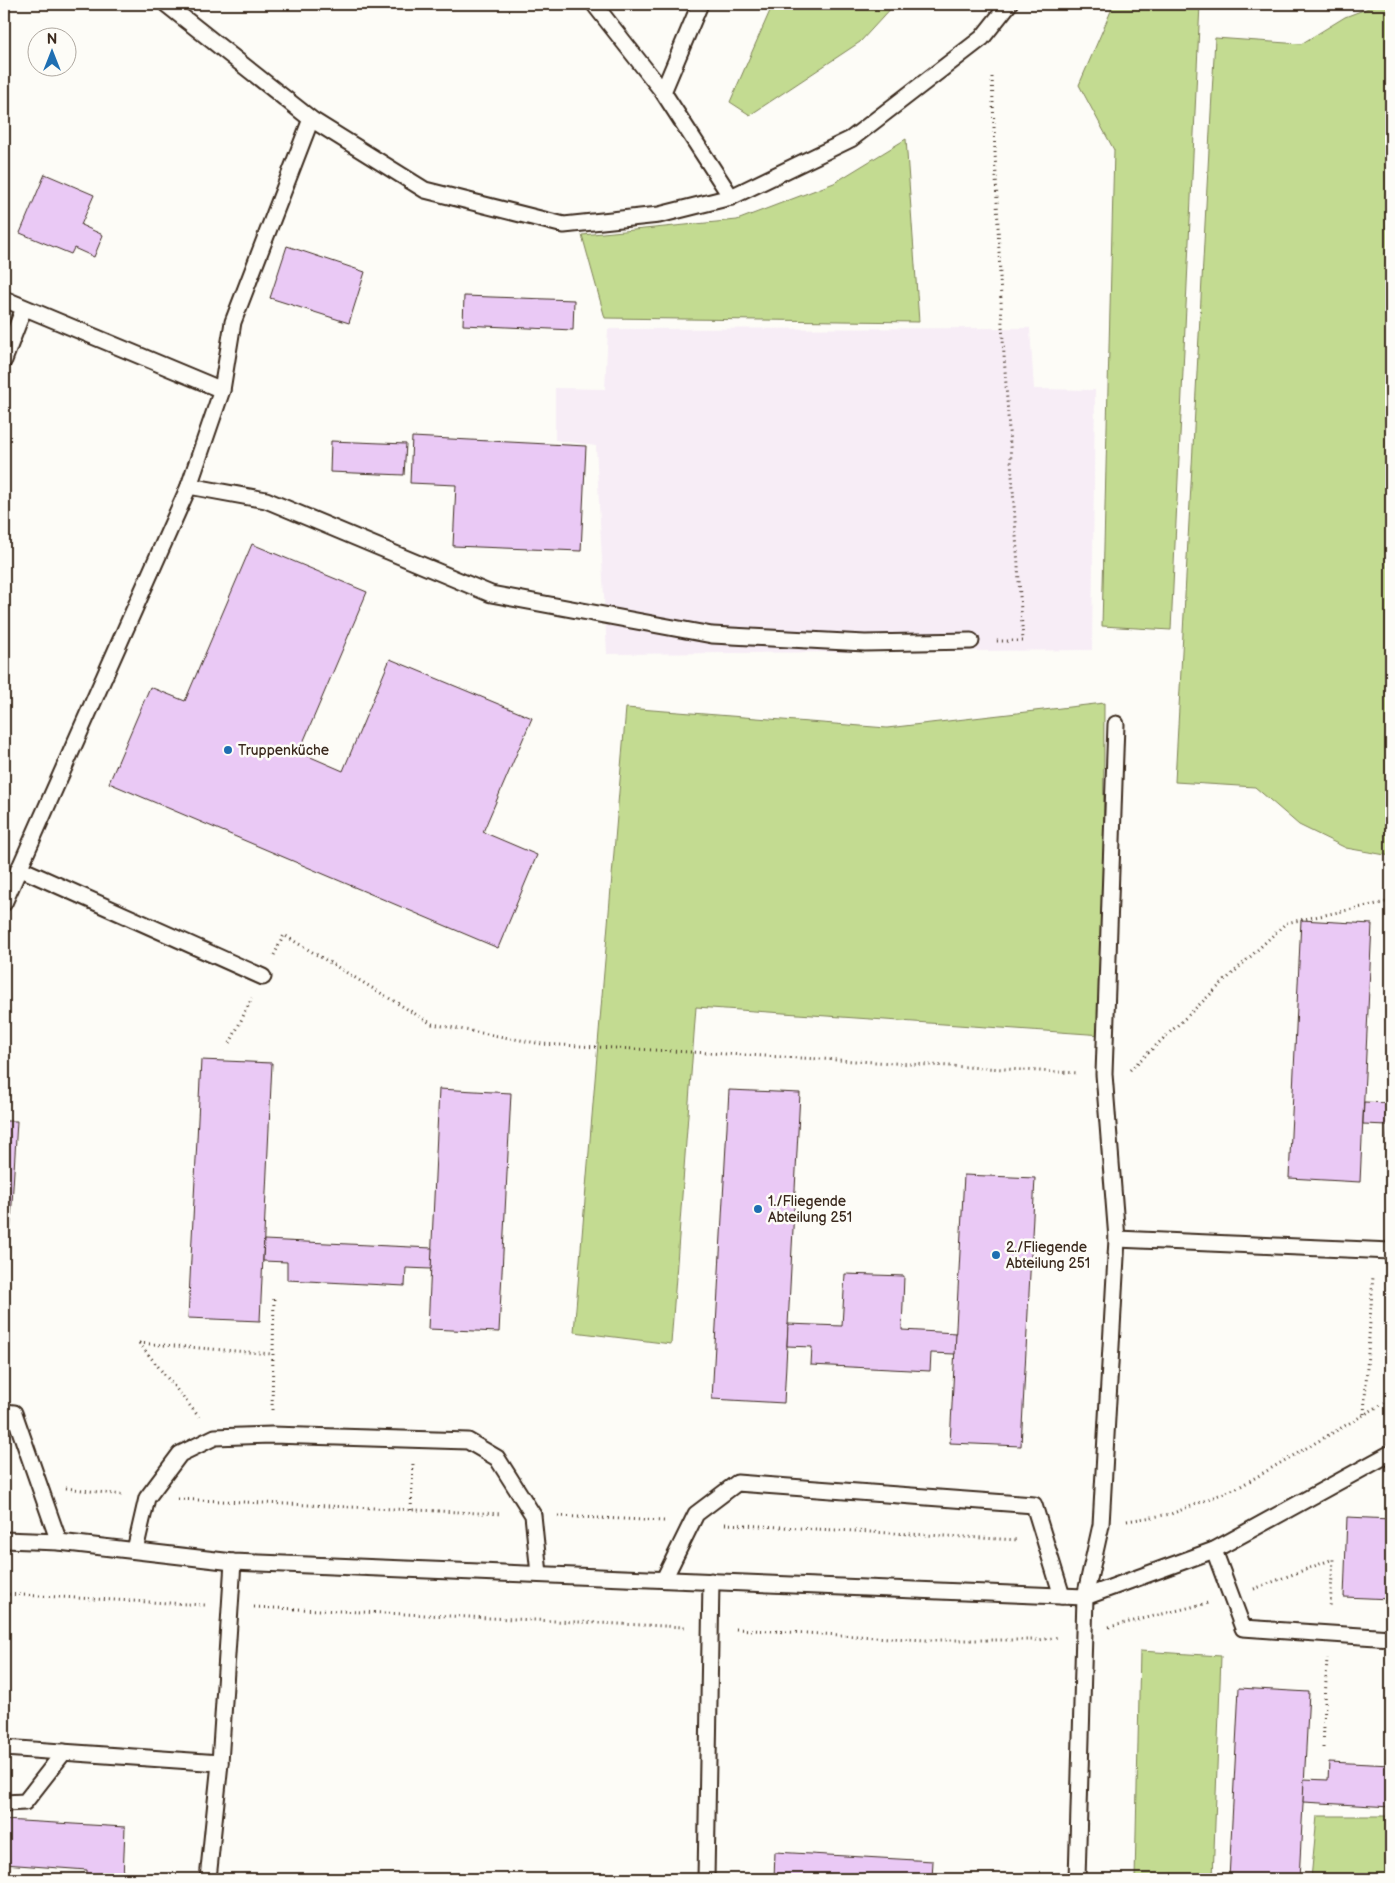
<svg xmlns="http://www.w3.org/2000/svg" width="1395" height="1883" font-family="'Balsamiq Sans',sans-serif">
  <style>
    .built { fill: #f7edf6 }
    .green { fill: #c3db91; stroke: #7f8258 }
    .building { fill: #eac9f5; stroke: #3b2a1e }
    .lines { fill: none; stroke-linecap: round; stroke-linejoin: round }
    .lane-casing { stroke: #3b2a1e; stroke-width: 19 }
    .path { stroke: #3b2a1e; stroke-width: 3; stroke-dasharray: 1 4; stroke-linecap: butt }
    .lane { stroke: #fdfcf7; stroke-width: 15 }
    .poi-dot { fill: #1f6fb2; stroke: #fdfcf7; stroke-width: 2 }
    .labels { text-anchor: middle; stroke-width: 5; stroke-linejoin: round; paint-order: stroke }
    .poi-label { font-size: 14px; fill: #3b2a1e; stroke: #fdfcf7; text-anchor: start }
  </style>
  <rect width="100%" height="100%" fill="#fdfcf7"/>
  <filter id="ink" filterUnits="userSpaceOnUse"><feTurbulence type="fractalNoise" baseFrequency=".02" numOctaves="2"/><feDisplacementMap in="SourceGraphic" scale="10" xChannelSelector="R" yChannelSelector="G"/><feConvolveMatrix kernelMatrix="1 2 1 2 8 2 1 2 1" color-interpolation-filters="sRGB"/></filter>
  <g filter="url(#ink)">
    <path class="built" d="M1030 328 1034 389 1095 390 1092 650 607 654 596 446 555 440V388L605 389 608 329Z"/>
    <g class="green">
      <path d="M773 4H895L860 42 750 115 730 102Z"/>
      <path d="M1114 4H1200L1171 630 1102 626 1114 150 1079 85Z"/>
      <path d="M1379 4H1391V856L1346 848 1299 825 1255 787 1175 782 1215 38 1301 44 1345 17Z"/>
      <path d="M906 139 919 322 605 318 582 235 737 220 834 183Z"/>
      <path d="M1104 703 1103 1035 696 1007 671 1344 574 1332 626 708 887 728Z"/>
      <path d="M1140 1651 1221 1656 1213 1879H1135Z"/>
      <path d="M1317 1816H1391V1879H1311Z"/>
    </g>
    <g class="building">
      <path d="M45 174 94 195 81 225 103 235 94 257 74 248 71 254 20 233Z"/>
      <path d="M287 246 365 272 349 323 270 298Z"/>
      <path d="M464 296 574 300 573 330 463 325Z"/>
      <path d="M412 437 586 446 581 551 453 546 456 485 410 483Z"/>
      <path d="M331 441 406 444 404 475 330 472Z"/>
      <path d="M252 544 367 592 299 752 343 771 390 659 532 718 483 832 537 855 498 948 109 783 150 687 185 701Z"/>
      <path d="M1301 920 1372 924 1360 1182 1289 1178Z"/>
      <path d="M201 1060 272 1063 260 1321 188 1318Z"/>
      <path d="M439 1089 511 1093 499 1332 428 1329Z"/>
      <path d="M729 1090 800 1093 784 1403 712 1399Z"/>
      <path d="M1364 1102 1391 1103V1142H1387L1388 1125 1363 1124Z"/>
      <path d="M4 1121H17L10 1237 4 1236Z"/>
      <path d="M964 1175 1035 1178 1021 1446 950 1443Z"/>
      <path d="M264 1240 432 1248 431 1269 406 1268 405 1286 287 1280V1262L263 1261Z"/>
      <path d="M845 1274 904 1276 902 1330 956 1333 955 1354 931 1353 930 1371 811 1365 812 1347 787 1346 788 1324 842 1326Z"/>
      <path d="M1347 1517 1391 1519V1599L1344 1597Z"/>
      <path d="M1239 1688 1309 1692 1299 1879H1229Z"/>
      <path d="M1329 1762 1391 1765V1807L1303 1802 1304 1779 1328 1780Z"/>
      <path d="M4 1820 125 1827 123 1879H87V1870L4 1864Z"/>
      <path d="M775 1852 933 1861 932 1879H774Z"/>
    </g>
    <g class="lines">
      <g class="lane-casing">
        <g id="lane">
          <path d="M166 4 311 119 425 190 564 225 659 215 731 197 851 139 982 38 1009 4"/>
          <path d="M594 4 663 92 731 197"/>
          <path d="M663 92 700 4"/>
          <path d="M4 299 222 390"/>
          <path d="M4 360 24 308"/>
          <path d="M189 486 266 500 491 594 712 635 865 643 971 641"/>
          <path d="M19 868 263 977"/>
          <path d="M4 903 189 486 222 390 233 322 311 119"/>
          <path d="M1117 1239 1391 1251"/>
          <path d="M4 1412 14 1413 59 1542"/>
          <path d="M4 1540 59 1542 233 1562 1085 1597 1214 1550 1391 1453"/>
          <path d="M135 1550 147 1498 180 1454 215 1437 272 1435 468 1441 497 1458 533 1515 539 1574"/>
          <path d="M1214 1550 1243 1628 1391 1638"/>
          <path d="M664 1579 696 1514 737 1483 1034 1505 1062 1596"/>
          <path d="M4 1748 220 1763"/>
          <path d="M4 1803 25 1802 64 1752"/>
          <path d="M208 1879 220 1763 233 1562"/>
          <path d="M706 1879 711 1581"/>
          <path d="M1077 1879 1085 1597 1101 1525 1117 1239 1104 1074 1116 724"/>
        </g>
      </g>
      <g class="path">
        <path d="M992 77 1002 325 1023 641H995"/>
        <path d="M274 955 284 935 432 1024 542 1044 1078 1073"/>
        <path d="M230 1043 252 998"/>
        <path d="M1130 1070 1286 923 1391 901"/>
        <path d="M139 1343 272 1354"/>
        <path d="M139 1343 199 1417"/>
        <path d="M272 1410 274 1296"/>
        <path d="M1364 1414 1373 1276"/>
        <path d="M66 1488 122 1495"/>
        <path d="M178 1499 502 1514"/>
        <path d="M411 1510 413 1463"/>
        <path d="M558 1516 664 1521"/>
        <path d="M1127 1521 1171 1514 1239 1487 1391 1399"/>
        <path d="M725 1524 1019 1540"/>
        <path d="M1254 1589 1333 1559 1330 1609"/>
        <path d="M4 1594 205 1605"/>
        <path d="M254 1607 685 1627"/>
        <path d="M1109 1627 1208 1603"/>
        <path d="M736 1629 926 1640H1039L1059 1637"/>
        <path d="M1323 1748 1327 1658"/>
      </g>
      <use href="#lane" class="lane"/>
    </g>
  </g>
  <g class="poi-dot">
    <circle cx="228" cy="750" r="5"/>
    <circle cx="758" cy="1209" r="5"/>
    <circle cx="996" cy="1255" r="5"/>
  </g>
  <g class="labels">
    <g class="poi-label">
      <text x="238" y="755">Truppenküche</text>
      <text x="768" y="1206">1./Fliegende<tspan x="768" dy="16">Abteilung 251</tspan></text>
      <text x="1006" y="1252">2./Fliegende<tspan x="1006" dy="16">Abteilung 251</tspan></text>
    </g>
  </g>
  <rect width="1395" height="1883" fill="none" stroke="#fdfcf7" stroke-width="20"/>
  <rect x="10" y="10" width="1375" height="1863" fill="none" stroke="#3b2a1e" stroke-width="2" filter="url(#ink)"/>
  <g transform="translate(52 52)"><circle r="24" fill="#fdfcf7" stroke="#afa8a0"/>
  <path d="M0-4L9 19L0 12L-9 19Z" fill="#1f6fb2"/>
  <text y="-8" font-size="14" font-weight="bold" text-anchor="middle" fill="#3b2a1e">N</text>
  </g>
</svg>
